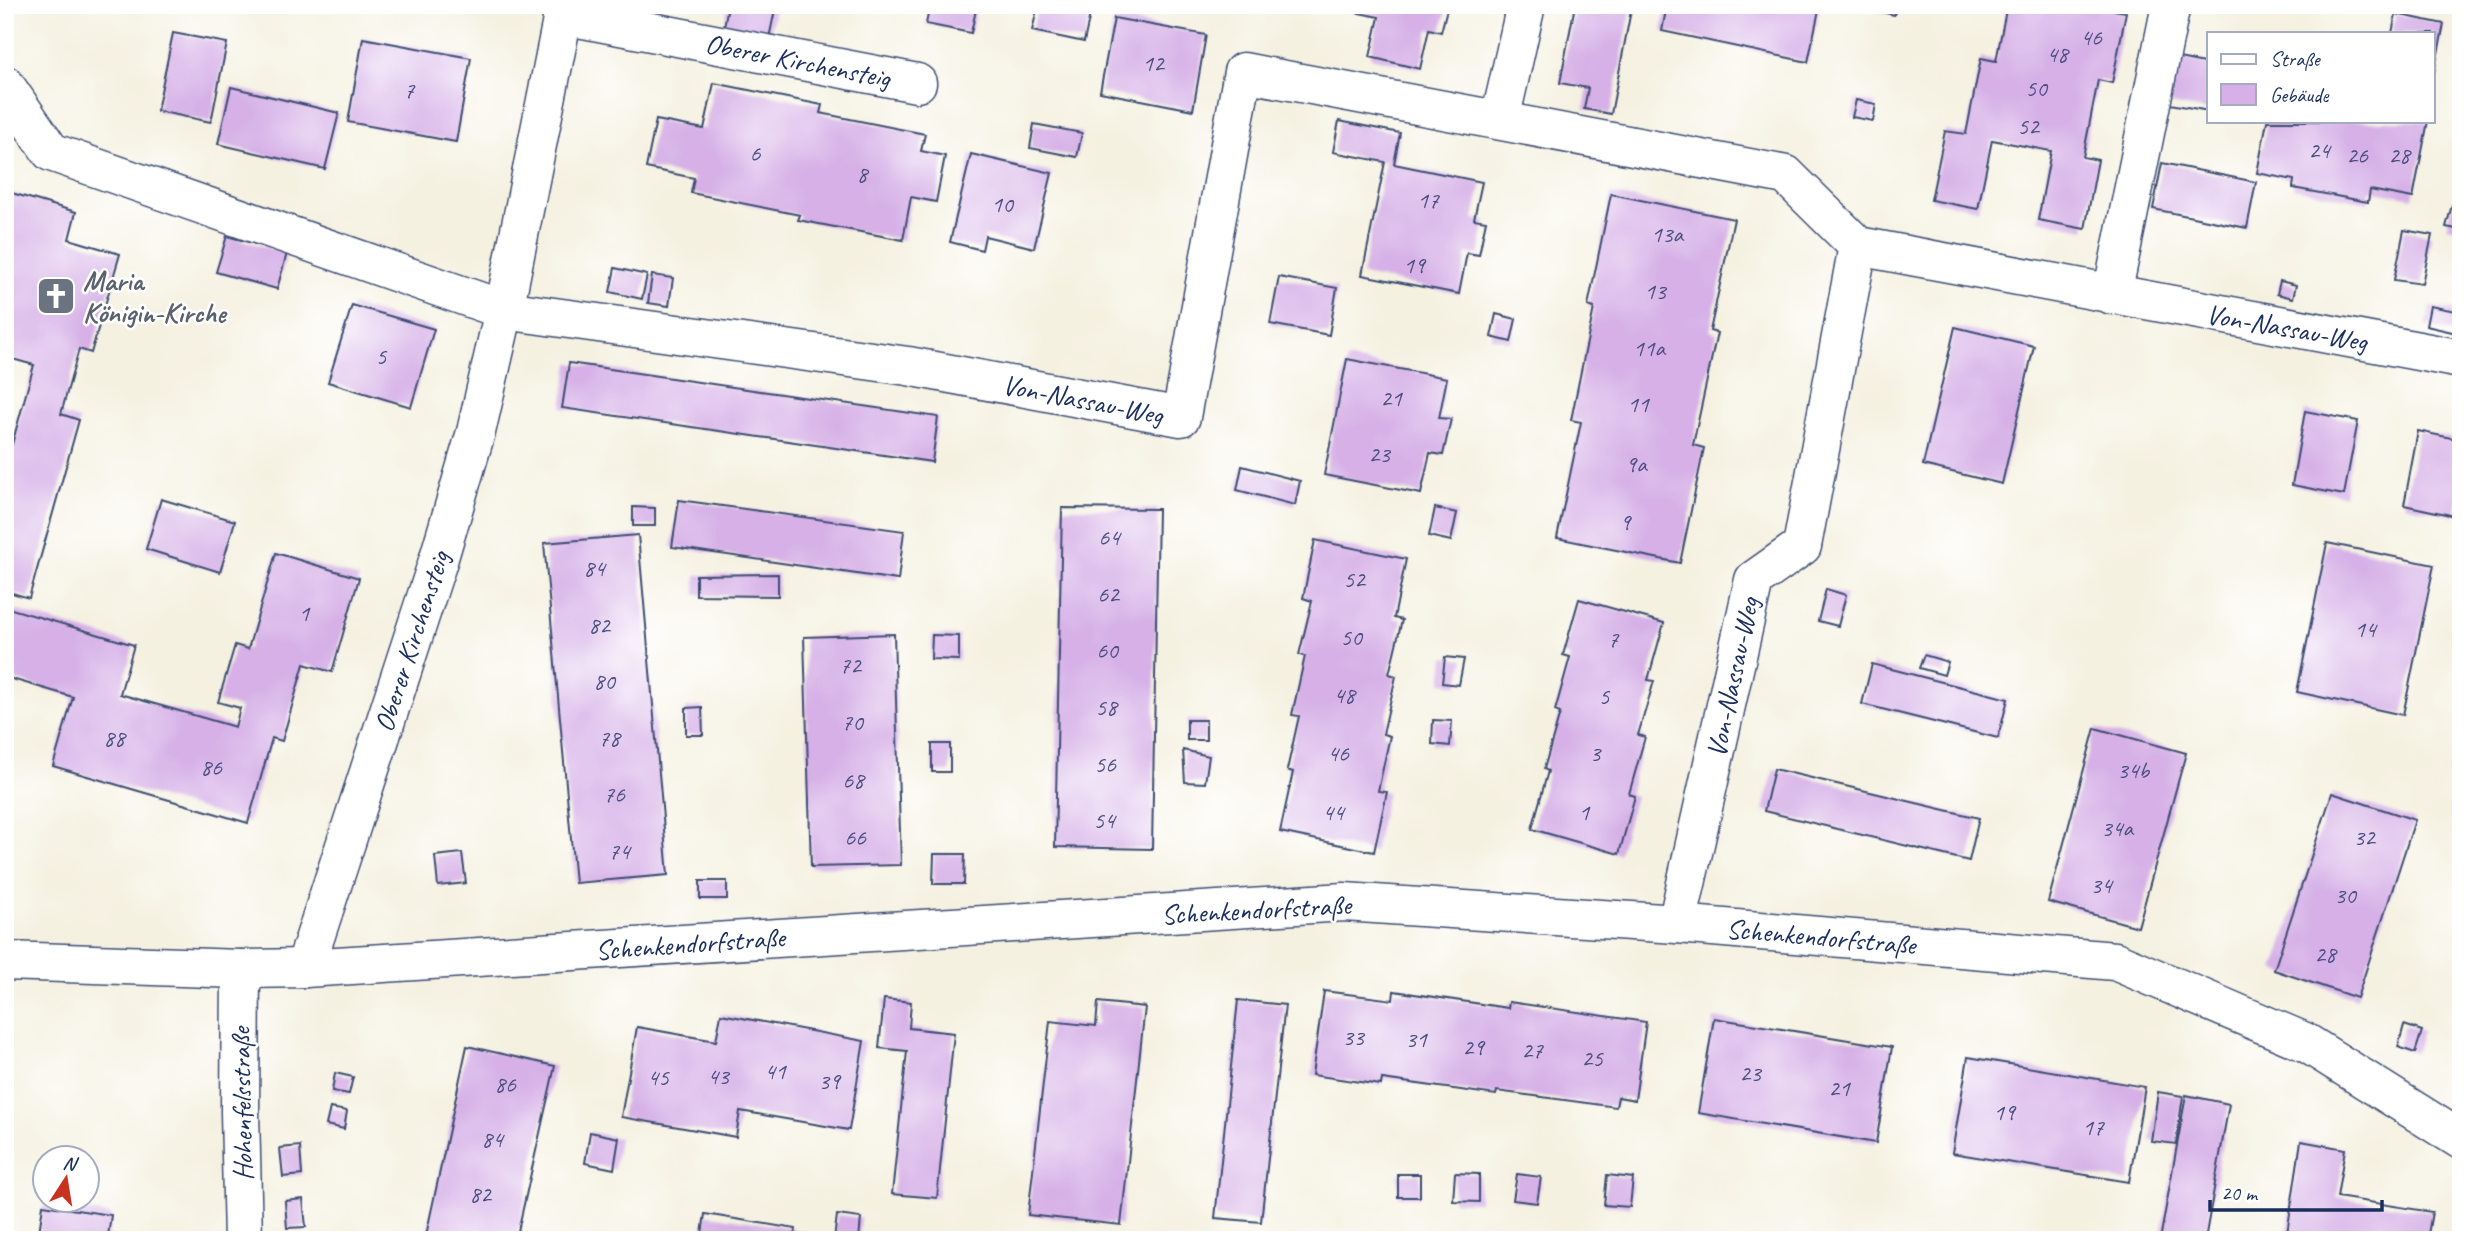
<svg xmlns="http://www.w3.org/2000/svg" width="2466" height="1245" font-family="Caveat,sans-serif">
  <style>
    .building { fill: #d6b0e7 }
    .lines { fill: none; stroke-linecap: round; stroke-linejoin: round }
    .minor-casing { stroke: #3c4c72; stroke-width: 41 }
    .minor { stroke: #fff; stroke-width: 38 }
    .labels { text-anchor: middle; stroke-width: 5; stroke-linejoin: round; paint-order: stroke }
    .number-label { font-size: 24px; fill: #4a4f80 }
    .street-label { font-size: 28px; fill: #1b2f5e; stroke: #fff }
    .worship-label { font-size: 28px; font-weight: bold; fill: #5b616d; stroke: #fff; text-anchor: start }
  </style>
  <rect width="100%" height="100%" fill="#fff"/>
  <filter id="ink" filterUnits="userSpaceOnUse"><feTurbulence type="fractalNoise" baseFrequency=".0143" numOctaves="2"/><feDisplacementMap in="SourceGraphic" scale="14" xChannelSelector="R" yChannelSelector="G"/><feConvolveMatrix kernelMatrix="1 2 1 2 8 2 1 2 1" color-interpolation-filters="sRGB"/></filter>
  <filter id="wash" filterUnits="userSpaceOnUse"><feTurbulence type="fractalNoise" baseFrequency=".00686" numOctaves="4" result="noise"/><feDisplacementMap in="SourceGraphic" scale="28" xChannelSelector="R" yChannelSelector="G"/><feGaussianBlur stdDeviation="1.57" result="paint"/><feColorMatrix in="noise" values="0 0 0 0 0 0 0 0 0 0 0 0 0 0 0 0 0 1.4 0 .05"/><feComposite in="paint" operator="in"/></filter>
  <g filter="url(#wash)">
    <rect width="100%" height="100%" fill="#f5f1e1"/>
    <g id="blocks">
      <g class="building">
        <path d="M728 5H776L768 43 723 33Z"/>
        <path d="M930 5H977L971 33 926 24Z"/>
        <path d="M1038 5H1092L1084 42 1032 31Z"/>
        <path d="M1350 5H1448L1441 32 1429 29 1420 69 1370 57 1379 17 1349 11Z"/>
        <path d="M1575 5H1632L1611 114 1584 109 1588 88 1560 83Z"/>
        <path d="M1667 5H1820L1808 62 1662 31Z"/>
        <path d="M1872 5H1897L1894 15 1871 9Z"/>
        <path d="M2007 5H2115L2114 10 2126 12 2112 83 2098 80 2083 157 2098 160 2085 229 2038 220 2051 151 1992 140 1978 209 1931 200 1945 131 1966 134 1981 58 1996 61Z"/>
        <path d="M2396 14 2444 24 2434 73 2433 33H2392Z"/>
        <path d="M1114 18 1206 35 1193 110 1100 92Z"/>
        <path d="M173 33 227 43 211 122 157 111Z"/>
        <path d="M363 38 471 58 456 142 348 122Z"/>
        <path d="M2179 58 2209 64V111L2170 104Z"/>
        <path d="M714 83 822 105 820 113 925 134 921 151 945 156 936 202 911 197 903 240 798 220 800 215 691 193 694 178 646 168 656 120 704 129Z"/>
        <path d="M231 87 339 113 325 169 218 144Z"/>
        <path d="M1856 100 1876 104 1873 121 1852 117Z"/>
        <path d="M1339 121 1400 133 1394 164 1482 182 1474 219 1486 221 1482 240 1479 255 1467 253 1459 294 1362 275 1385 162 1333 152Z"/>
        <path d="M2267 121H2428L2413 198 2370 190 2368 202 2293 188 2294 180 2257 173Z"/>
        <path d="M1034 124 1082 133 1077 157 1030 148Z"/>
        <path d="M971 154 1052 173 1034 248 985 236 982 250 950 242Z"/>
        <path d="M2162 163 2256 182 2247 228 2153 209Z"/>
        <path d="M5 191 76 212 69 239 120 254 91 353 79 349 61 414 79 420 29 598 5 591V442L12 444 34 365 5 357Z"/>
        <path d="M1611 194 1734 219 1710 331 1717 333 1693 445 1704 448 1680 563 1557 538 1581 422 1571 420 1594 308 1588 306Z"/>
        <path d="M2452 205 2461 207V230L2446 227Z"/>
        <path d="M2404 230 2432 235 2422 284 2394 280Z"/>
        <path d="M227 236 287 253 277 289 216 272Z"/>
        <path d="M615 268 647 275 642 299 610 292Z"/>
        <path d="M652 275 673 278 669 306 648 303Z"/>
        <path d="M1279 277 1337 288 1329 335 1270 324Z"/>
        <path d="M2280 281 2296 285 2293 298 2277 294Z"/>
        <path d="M352 305 434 329 411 407 328 382Z"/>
        <path d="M2430 306 2461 312V334L2426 326Z"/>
        <path d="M1496 314 1516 319 1511 342 1491 337Z"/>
        <path d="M1955 327 2034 346 2002 484 1923 465Z"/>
        <path d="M1347 359 1447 378 1439 418 1451 419 1443 455 1430 453 1421 494 1324 475Z"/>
        <path d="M569 363 938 417 932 462 562 408Z"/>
        <path d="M2305 411 2358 421 2344 495 2292 485Z"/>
        <path d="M2418 431 2461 440V490L2455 516 2404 505Z"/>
        <path d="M1242 466 1300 481 1295 505 1237 490Z"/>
        <path d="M161 499 235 521 220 572 146 549Z"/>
        <path d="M679 500 904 531 898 580 672 547Z"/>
        <path d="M633 507 655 508V526H633Z"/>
        <path d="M1062 508 1158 509 1152 849 1055 847Z"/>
        <path d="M1435 508 1457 513 1451 541 1429 536Z"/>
        <path d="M638 535 668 875 575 883 544 543Z"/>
        <path d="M1315 540 1406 559 1394 618 1402 620 1389 674 1396 676 1383 734 1390 736 1378 791 1387 792 1374 852 1280 832 1293 772 1287 770 1299 716 1292 715 1305 656 1299 655 1312 601 1303 598Z"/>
        <path d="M2327 543 2434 565 2403 715 2297 692Z"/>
        <path d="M276 553 359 578 332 672 304 664 282 741 272 738 248 823 53 766 73 697 5 677V607L134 645 120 694 235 727 240 708 218 702 235 645 248 649Z"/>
        <path d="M778 574V596L696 595V575Z"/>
        <path d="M1826 589 1846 595 1838 626 1818 621Z"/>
        <path d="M1579 599 1664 623 1648 680 1654 681 1638 735 1645 737 1629 794 1635 796 1619 854 1532 829 1548 771 1544 769 1560 713 1555 711 1570 657 1563 655Z"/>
        <path d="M894 634 901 865 811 867 804 637Z"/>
        <path d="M932 635 959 636V660L931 659Z"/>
        <path d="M1924 655 1948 662 1944 675 1919 668Z"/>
        <path d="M1445 657 1464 659 1459 685 1442 683Z"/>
        <path d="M1872 664 2008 699 1998 738 1862 704Z"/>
        <path d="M702 707 703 735H686V708Z"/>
        <rect x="1187" y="720" width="19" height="20"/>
        <path d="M1433 720 1452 721 1450 746 1432 744Z"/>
        <path d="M2095 728 2186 753 2138 927 2048 902Z"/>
        <rect x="932" y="744" width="18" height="28"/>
        <path d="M1183 750 1209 756 1205 783 1185 782Z"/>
        <path d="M1774 769 1979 818 1969 861 1764 811Z"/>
        <path d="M2332 793 2415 820 2357 998 2274 970Z"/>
        <path d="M462 853 466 883 438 886 435 856Z"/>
        <path d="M934 854H965L964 884H933Z"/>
        <rect x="700" y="881" width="27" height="18"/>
        <path d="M1324 991 1393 1000 1394 991 1508 1008 1509 1002 1646 1022 1635 1100 1618 1097 1616 1107 1497 1091 1496 1095 1382 1079 1381 1085 1312 1075Z"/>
        <path d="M884 999 911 1002 909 1028 954 1033 937 1198 892 1194 907 1051 879 1048Z"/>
        <path d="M1238 1000 1285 1005 1261 1222 1215 1218Z"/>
        <path d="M1098 1002 1145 1007 1121 1225 1028 1215 1050 1021 1096 1026Z"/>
        <path d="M721 1014 864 1041 849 1130 740 1111 736 1137 621 1117 637 1027 716 1041Z"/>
        <path d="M1714 1018 1892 1047 1876 1143 1698 1113Z"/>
        <path d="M2404 1025 2422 1031 2415 1053 2398 1047Z"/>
        <path d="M467 1046 555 1066 516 1240H425Z"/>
        <path d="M1968 1057 2145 1087 2129 1182 1952 1153Z"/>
        <path d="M335 1073 353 1077 349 1094 332 1091Z"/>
        <path d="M2158 1092 2183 1096 2176 1144 2151 1141Z"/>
        <path d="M2186 1095 2229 1104 2205 1240H2160Z"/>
        <path d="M330 1108 347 1111 344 1129 326 1125Z"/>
        <path d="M590 1132 619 1138 614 1169 585 1163Z"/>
        <path d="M2301 1141 2345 1149 2337 1197 2432 1212 2427 1240H2286Z"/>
        <path d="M300 1146 302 1175 283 1177 280 1148Z"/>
        <path d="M1455 1173 1479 1174V1202L1453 1201Z"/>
        <rect x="1398" y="1174" width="22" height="23"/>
        <path d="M1517 1174 1541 1177 1537 1203 1513 1200Z"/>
        <path d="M1607 1175 1633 1178 1630 1207 1604 1205Z"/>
        <path d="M303 1199 306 1227 287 1228 285 1201Z"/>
        <path d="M43 1205 111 1215 108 1236 123 1240H38Z"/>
        <path d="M705 1214 796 1229 794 1240H701Z"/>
        <path d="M837 1215 861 1218 859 1240H834Z"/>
      </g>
    </g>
  </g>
  <g filter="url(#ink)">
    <use href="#blocks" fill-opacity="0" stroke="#3c4c72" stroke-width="2"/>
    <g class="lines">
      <g class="minor-casing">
        <g id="minor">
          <path d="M5 85 51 152 504 310 908 366 1181 417 1243 72 1786 175 1858 246 2461 359"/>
          <path d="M1500 120 1526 5"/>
          <path d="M2112 295 2171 5"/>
          <path d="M1677 924 1754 580 1802 546 1858 246"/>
          <path d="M5 961 241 969 305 968 1344 902 1677 924 2115 961 2305 1042 2461 1140"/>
          <path d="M305 968 438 561 476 432 504 310 563 15 917 83"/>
          <path d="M241 969 240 1112 243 1240"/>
        </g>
      </g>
      <use href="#minor" class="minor"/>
    </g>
  </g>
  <defs>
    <g id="church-square" transform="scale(2.0125)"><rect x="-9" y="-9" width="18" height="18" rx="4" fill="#6b7280" stroke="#fff"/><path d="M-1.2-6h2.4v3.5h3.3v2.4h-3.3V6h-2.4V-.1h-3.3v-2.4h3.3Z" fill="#fff"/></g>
  </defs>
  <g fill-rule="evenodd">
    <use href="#church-square" x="56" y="296"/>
  </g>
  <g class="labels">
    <g class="number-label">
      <text x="2091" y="45">46</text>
      <text x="2057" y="62">48</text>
      <text x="1153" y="71">12</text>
      <text x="2036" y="96">50</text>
      <text x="409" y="98">7</text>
      <text x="2028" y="134">52</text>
      <text x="2319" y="158">24</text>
      <text x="755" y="161">6</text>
      <text x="2357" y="163">26</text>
      <text x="2399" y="163">28</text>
      <text x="862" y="182">8</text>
      <text x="1428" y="208">17</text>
      <text x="1002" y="212">10</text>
      <text x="1667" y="242">13a</text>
      <text x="1414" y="273">19</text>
      <text x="1655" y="299">13</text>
      <text x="1649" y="356">11a</text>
      <text x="381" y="364">5</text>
      <text x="1391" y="406">21</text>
      <text x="1638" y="412">11</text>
      <text x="1379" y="462">23</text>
      <text x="1636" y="472">9a</text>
      <text x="1625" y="530">9</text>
      <text x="1109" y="545">64</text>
      <text x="594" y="576">84</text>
      <text x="1354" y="587">52</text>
      <text x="1108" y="602">62</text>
      <text x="304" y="621">1</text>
      <text x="599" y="633">82</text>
      <text x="2365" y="637">14</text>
      <text x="1351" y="645">50</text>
      <text x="1613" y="647">7</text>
      <text x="1107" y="658">60</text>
      <text x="850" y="673">72</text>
      <text x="604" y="689">80</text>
      <text x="1344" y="703">48</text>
      <text x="1604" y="704">5</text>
      <text x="1106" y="715">58</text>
      <text x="852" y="730">70</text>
      <text x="114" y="746">88</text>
      <text x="609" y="746">78</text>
      <text x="1338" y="761">46</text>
      <text x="1595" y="761">3</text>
      <text x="1105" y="772">56</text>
      <text x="211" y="775">86</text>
      <text x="2133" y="778">34b</text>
      <text x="853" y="788">68</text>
      <text x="614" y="802">76</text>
      <text x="1333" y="820">44</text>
      <text x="1584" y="820">1</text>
      <text x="1104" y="828">54</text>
      <text x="2117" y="836">34a</text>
      <text x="855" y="845">66</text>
      <text x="2364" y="845">32</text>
      <text x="619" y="859">74</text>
      <text x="2101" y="893">34</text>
      <text x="2345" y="903">30</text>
      <text x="2325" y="962">28</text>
      <text x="1353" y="1045">33</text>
      <text x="1416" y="1047">31</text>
      <text x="1473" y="1055">29</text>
      <text x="1532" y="1058">27</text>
      <text x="1592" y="1066">25</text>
      <text x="775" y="1079">41</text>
      <text x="1750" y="1081">23</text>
      <text x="718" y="1084">43</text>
      <text x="658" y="1085">45</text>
      <text x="829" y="1089">39</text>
      <text x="505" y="1092">86</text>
      <text x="1839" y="1096">21</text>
      <text x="2004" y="1120">19</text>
      <text x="2093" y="1135">17</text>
      <text x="492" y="1147">84</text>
      <text x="480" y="1202">82</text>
    </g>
    <g class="street-label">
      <text transform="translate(798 60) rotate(11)" y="10">Oberer Kirchensteig</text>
      <text transform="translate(2287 327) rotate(10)" y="10">Von-Nassau-Weg</text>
      <text transform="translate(1083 399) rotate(11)" y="10">Von-Nassau-Weg</text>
      <text transform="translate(411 641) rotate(-72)" y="10">Oberer Kirchensteig</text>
      <text transform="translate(1732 677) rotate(-78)" y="10">Von-Nassau-Weg</text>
      <text transform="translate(1256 909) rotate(-3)" y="10">Schenkendorfstraße</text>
      <text transform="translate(1821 936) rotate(5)" y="10">Schenkendorfstraße</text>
      <text transform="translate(690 943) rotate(-4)" y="10">Schenkendorfstraße</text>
      <text transform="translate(241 1104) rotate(-91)" y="10">Hohenfelsstraße</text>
    </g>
    <g class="worship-label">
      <text x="83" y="290">Maria<tspan x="83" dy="32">Königin-Kirche</tspan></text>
    </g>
  </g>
  <rect width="2466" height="1245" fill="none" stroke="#fff" stroke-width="28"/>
  <rect x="2207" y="32" width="228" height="91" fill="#ffffff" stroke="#a4acbf" stroke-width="2"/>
  <rect x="2221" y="54" width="35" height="10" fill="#ffffff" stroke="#a4acbf" stroke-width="2"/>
  <text x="2270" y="66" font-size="21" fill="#1b2f5e">Straße</text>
  <rect x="2221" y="84" width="35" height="21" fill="#d6b0e7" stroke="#a4acbf" stroke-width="2"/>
  <text x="2270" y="102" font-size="21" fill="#1b2f5e">Gebäude</text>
  <g transform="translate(66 1179) rotate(12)"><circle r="33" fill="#ffffff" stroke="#a4acbf" stroke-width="2"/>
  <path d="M0-5L12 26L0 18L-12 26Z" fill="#c8321e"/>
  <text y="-10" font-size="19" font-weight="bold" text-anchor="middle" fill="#1b2f5e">N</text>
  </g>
  <path d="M2210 1200v10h172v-10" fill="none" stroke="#1b2f5e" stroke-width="3.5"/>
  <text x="2221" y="1200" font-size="21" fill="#1b2f5e" stroke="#ffffff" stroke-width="5" paint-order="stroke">20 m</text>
</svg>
